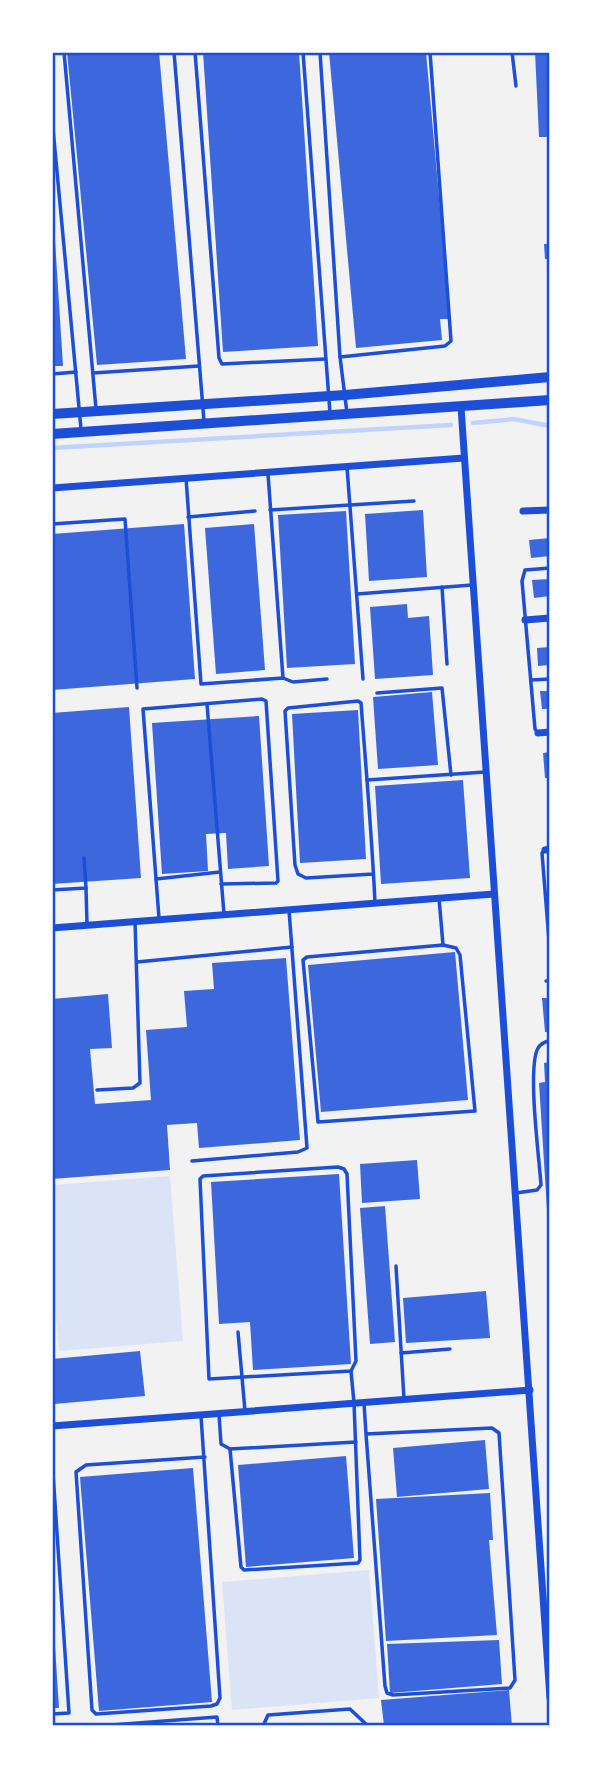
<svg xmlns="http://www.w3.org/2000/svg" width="602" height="1778" font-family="Quicksand,sans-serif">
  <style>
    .green { fill: #dbe4f7 }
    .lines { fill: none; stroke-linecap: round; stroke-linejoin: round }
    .stream { stroke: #bfd3fe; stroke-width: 4.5 }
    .building { fill: #3d67dc }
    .service { stroke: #1d4ed8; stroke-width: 3.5 }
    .minor { stroke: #1d4ed8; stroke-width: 7 }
    .secondary { stroke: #1d4ed8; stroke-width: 10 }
    .neatline { fill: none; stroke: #1d4ed8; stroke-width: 2.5 }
  </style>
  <rect width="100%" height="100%" fill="#f2f2f2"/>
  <g class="green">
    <path d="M170 1176 183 1341 59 1351 52 1270 53 1185Z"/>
    <path d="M369 1570 379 1698 232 1710 222 1582Z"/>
  </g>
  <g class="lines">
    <g class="stream">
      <path d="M473 423 514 419 550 426"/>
      <path d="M52 448 451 425"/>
    </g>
  </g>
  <g class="building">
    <path d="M67 52H159L186 359 97 365Z"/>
    <path d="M203 52H299L318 346 223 352Z"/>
    <path d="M329 52H426L450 319H440L442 340 356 348Z"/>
    <path d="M535 52H550V137H539Z"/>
    <path d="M52 240H55L63 366H52Z"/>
    <path d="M544 244H550V259H545Z"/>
    <path d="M423 510 427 577 369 581 365 514Z"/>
    <path d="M346 511 355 664 287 668 278 515Z"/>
    <path d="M184 524 195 679 52 690V534Z"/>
    <path d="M254 524 265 670 216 674 205 528Z"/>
    <path d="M550 538V556L531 558 529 540Z"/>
    <path d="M550 579V596L534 598 532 580Z"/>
    <path d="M407 604 408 618 429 616 433 675 375 679 370 607Z"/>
    <path d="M550 647V665L538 666 537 648Z"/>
    <path d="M540 691H550V709H542Z"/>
    <path d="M432 692 438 765 378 769 373 697Z"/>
    <path d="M129 707 141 878 52 884V713Z"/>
    <path d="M358 710 366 859 300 863 292 714Z"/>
    <path d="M259 716 269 866 228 869 226 833 206 834 208 871 162 874 152 723Z"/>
    <path d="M550 752V778H545L543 753Z"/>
    <path d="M463 780 470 878 381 884 375 786Z"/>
    <path d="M455 952 468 1100 321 1112 308 965Z"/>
    <path d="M286 958 300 1140 199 1148 197 1123 167 1125 170 1170 52 1179V999L108 994 112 1048 90 1049 95 1104 151 1100 146 1030 187 1027 184 991 214 989 212 963Z"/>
    <path d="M542 998H550V1032H545Z"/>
    <path d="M550 1062V1210H547L539 1083 545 1082 544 1063Z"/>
    <path d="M417 1160 420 1199 362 1203 360 1164Z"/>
    <path d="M339 1174 351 1364 253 1370 250 1322 219 1324 211 1182Z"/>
    <path d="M385 1206 395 1342 370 1344 360 1208Z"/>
    <path d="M486 1291 490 1338 406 1343 403 1298Z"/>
    <path d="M140 1351 145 1396 54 1404 52 1359Z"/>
    <path d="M485 1440 489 1489 397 1497 393 1448Z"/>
    <path d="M346 1456 354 1558 246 1567 238 1465Z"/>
    <path d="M193 1468 212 1702 99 1711 80 1477Z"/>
    <path d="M490 1493 493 1540H489L497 1635 386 1641 376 1499Z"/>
    <path d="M499 1640 502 1684 390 1693 387 1644Z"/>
    <path d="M52 1646H55L59 1708H52Z"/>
    <path d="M509 1690 512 1726H384L381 1700Z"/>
  </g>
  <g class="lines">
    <g class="service">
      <path d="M64 52 96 409"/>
      <path d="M174 52 204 421"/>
      <path d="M195 52 219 358 222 364 325 359"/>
      <path d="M303 52 330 413"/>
      <path d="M320 52 340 357 347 413"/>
      <path d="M512 52 516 86"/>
      <path d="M52 118 81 429"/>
      <path d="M340 357 445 346 451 341 430 52"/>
      <path d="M93 373 199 366"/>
      <path d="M52 374 76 372"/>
      <path d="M347 467 363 679"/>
      <path d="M268 474 283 678"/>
      <path d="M186 478 201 684 283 678 293 682 327 679"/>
      <path d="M270 510 414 501"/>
      <path d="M188 517 255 511"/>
      <path d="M52 524 125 519 137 688"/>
      <path d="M442 587 447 664"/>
      <path d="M357 594 472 585"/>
      <path d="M531 680 550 679"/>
      <path d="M377 693 442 688 451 775"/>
      <path d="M207 704 224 914"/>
      <path d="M538 733 535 729 522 581 525 570 550 568"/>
      <path d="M367 780 485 772"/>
      <path d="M545 850 542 853 550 953"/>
      <path d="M373 874 306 878 298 874 295 865 285 711 288 708 358 701 361 703C366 769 372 836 375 903"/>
      <path d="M156 879 220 872"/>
      <path d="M86 888 87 924"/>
      <path d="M52 890 86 888 84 858"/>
      <path d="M439 898 443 945"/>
      <path d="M159 918 143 709 262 699 266 701 278 881 276 883 221 884"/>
      <path d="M443 945 456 948 460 955 475 1111 318 1122 303 960 307 957Z"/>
      <path d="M137 962 292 947"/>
      <path d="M546 981H550"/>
      <path d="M97 1090 133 1088 140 1083 135 921"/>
      <path d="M192 1161 298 1152 307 1148 289 910"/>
      <path d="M338 1167 344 1169 347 1174 356 1361 351 1371 209 1379 200 1179 203 1176Z"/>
      <path d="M516 1193 537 1190 541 1185C539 1156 528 1074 537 1050 539 1044 545 1042 550 1040"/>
      <path d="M396 1266 404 1399"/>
      <path d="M238 1332 245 1411"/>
      <path d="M401 1353 450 1349"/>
      <path d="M364 1403 366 1434 385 1686 387 1693 393 1695 510 1688 515 1680 499 1433 492 1428 366 1434"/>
      <path d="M219 1414 221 1444 230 1449 356 1442"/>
      <path d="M201 1416 220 1698 217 1704 211 1706 96 1714 92 1710 76 1472 86 1465 205 1457"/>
      <path d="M230 1449 241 1567 244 1570 358 1563 360 1560 354 1403 351 1371"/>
      <path d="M52 1458 69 1713 52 1714"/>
      <path d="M98 1726 217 1717 218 1726"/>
      <path d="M263 1726 268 1715 350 1709 368 1726"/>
    </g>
    <g class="minor">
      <path d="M461 407 550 1698"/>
      <path d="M52 488 464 458"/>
      <path d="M523 511 550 510"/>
      <path d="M525 620 550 618"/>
      <path d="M538 733 550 732"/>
      <path d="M545 850 550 849"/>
      <path d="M52 928 494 894"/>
      <path d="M52 1426 530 1390"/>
    </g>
    <g class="secondary">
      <path d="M52 414 345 395 550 377"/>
      <path d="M52 434 550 400"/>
    </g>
  </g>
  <rect width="602" height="1778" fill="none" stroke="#ffffff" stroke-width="108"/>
  <rect x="54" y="54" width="494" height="1670" class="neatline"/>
</svg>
